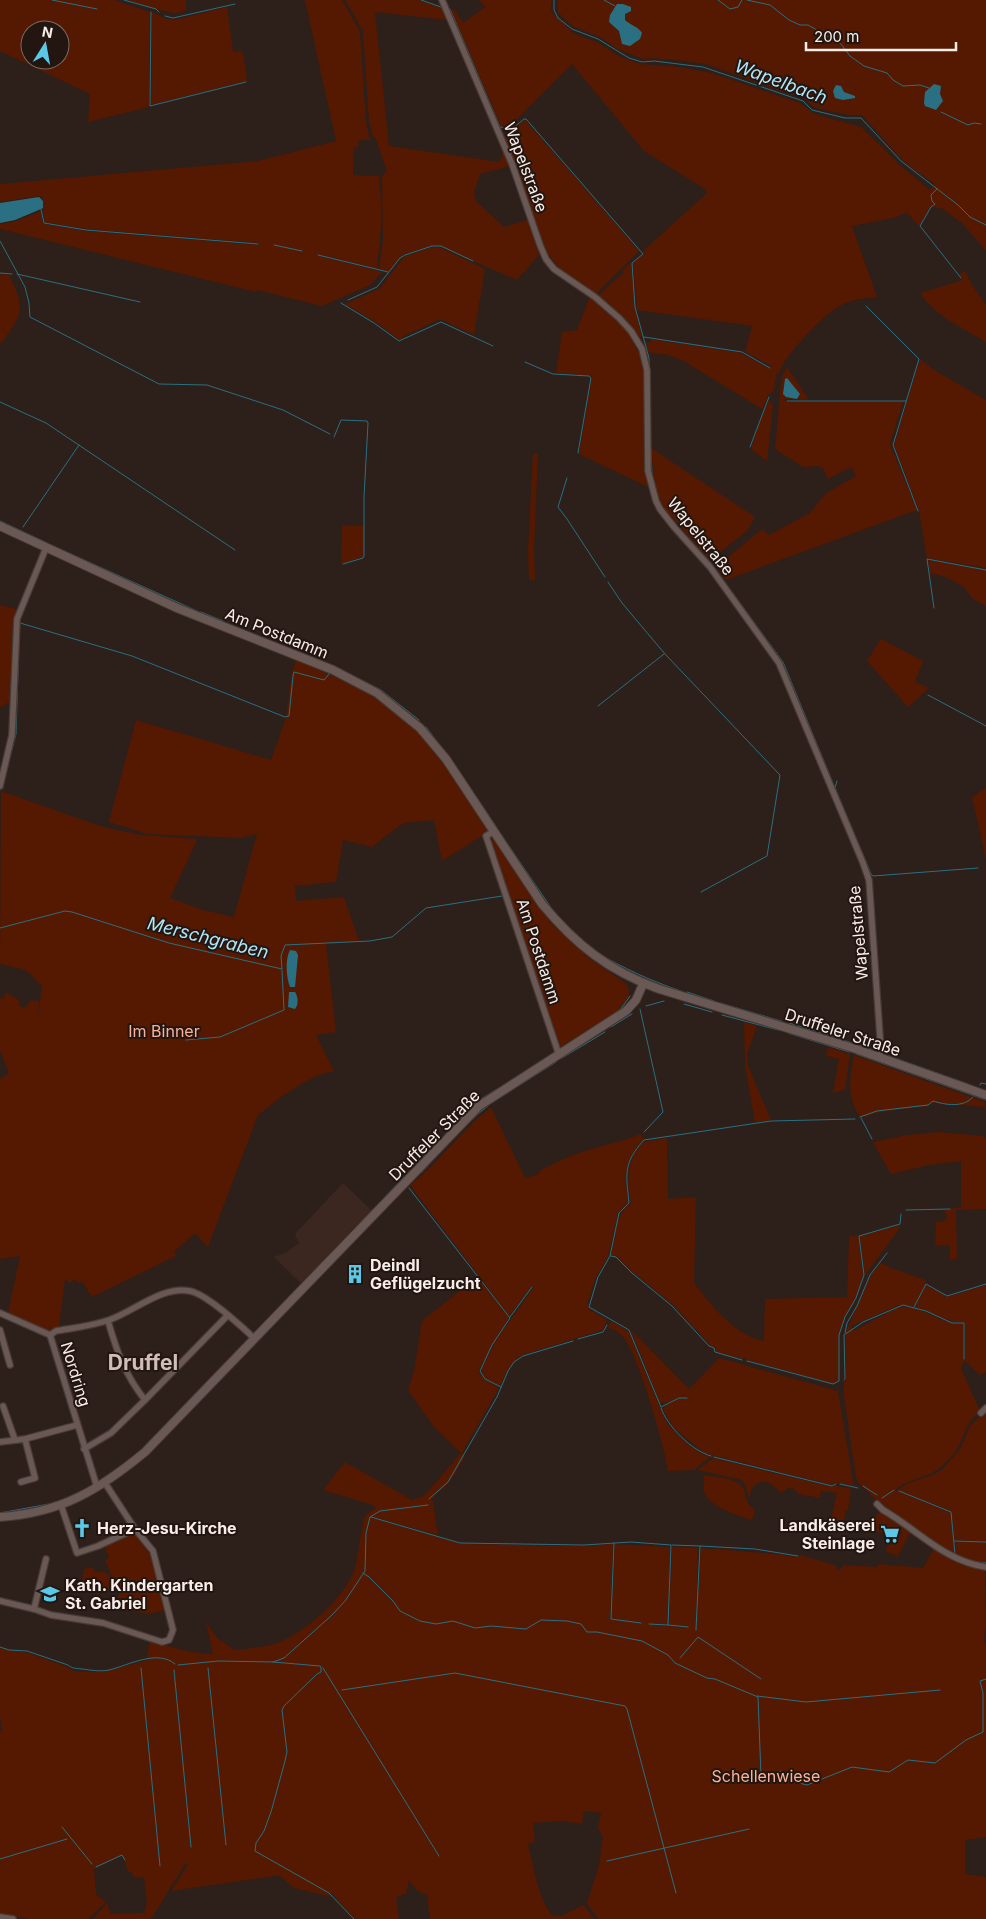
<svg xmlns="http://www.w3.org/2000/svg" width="986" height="1919" font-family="Inter,sans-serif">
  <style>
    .built { fill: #3b2720 }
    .green { fill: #541900; fill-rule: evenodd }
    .water { fill: #2a7082 }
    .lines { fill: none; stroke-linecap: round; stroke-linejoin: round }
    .stream { stroke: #2a7082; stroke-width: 1 }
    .minor-casing { stroke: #473b37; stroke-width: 8 }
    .tertiary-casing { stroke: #473b37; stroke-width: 10 }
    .minor { stroke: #695853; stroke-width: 5.5 }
    .tertiary { stroke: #695853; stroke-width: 8 }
    .labels { text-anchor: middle; stroke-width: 4; stroke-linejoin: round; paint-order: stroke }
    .street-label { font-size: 16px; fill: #f7ede9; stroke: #231611 }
    .park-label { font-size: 16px; fill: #fbb298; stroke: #231611 }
    .poi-label { font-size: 16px; font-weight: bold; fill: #f7ede9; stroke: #231611; text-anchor: start }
    .water-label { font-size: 18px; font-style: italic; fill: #afe7f8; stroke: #231611 }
    .district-label { font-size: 21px; font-weight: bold; fill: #d1beb8; stroke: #231611 }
  </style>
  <rect width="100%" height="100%" fill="#2d1f1a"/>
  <path class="built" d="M343 1183 371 1210 301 1283 274 1257 287 1252 299 1243 295 1234Z"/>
  <g class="green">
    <path d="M0 0H114L150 12 149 107 88 122 90 94 0 51ZM30 30H60V60H30Z"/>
    <path d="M129 0H186V10C183 11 178 13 175 13 169 13 136 3 129 0Z"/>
    <path d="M305 0H342L360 32 366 122 370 140H359L358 147H354L353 175 379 176 382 217 377 269 318 254 317 255 382 272 370 285 322 306 257 290 256 292 0 229V224L16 221 41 211 43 224 86 231 259 245V243L86 229 45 222 43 211V198L39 196 0 202V184L258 161 336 141Z"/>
    <path d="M345 0H419L443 8 448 20 375 12 389 146 500 162 503 151 510 166 480 174 474 192 476 201 504 227 528 220 539 255 517 280 436 245 404 254 389 272 379 269 383 241 382 176 387 171 375 137H373L369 121 363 31Z"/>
    <path d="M479 0H551V11L570 30 577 35 597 42 619 56 641 64 679 67 712 73 800 103 815 114 861 127 901 166 930 190 935 184 906 164 862 115H850L825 110 813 107 805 99 798 96 774 89 706 64 668 59 662 60 657 58 643 59 617 49 602 38 572 26 558 12 557 0H986V251L963 224 943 209 931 206 919 226 908 214V212L893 218 852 226 877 297C867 298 856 299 846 303 827 310 786 353 779 373L777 372 774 390 768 396 762 409 682 360 668 355 648 352 646 343H650L651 339 741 353 770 369 771 366 745 352 752 326 637 310 633 263 644 253 642 252 707 193 705 189 644 151 572 64 508 128 501 126 451 10 454 9 463 23 485 7Z"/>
    <path d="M227 7 233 52 243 51 247 81 151 105 152 12 164 18 174 20Z"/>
    <path d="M525 120 639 251 596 294 563 273 547 252 503 137 511 129 512 130Z"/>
    <path d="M432 247 441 248 485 269 474 335 440 319 406 335 400 340 374 321 345 304 379 289 405 256Z"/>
    <path d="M631 262 635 307 642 337H639L598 296 624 272 623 270Z"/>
    <path d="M965 271 972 285 986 305V342C963 328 935 316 920 293L963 280 959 274Z"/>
    <path d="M0 274 9 275C27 310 22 315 0 345Z"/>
    <path d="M590 296 628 332 643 361 645 391 646 476 648 487 579 454 592 376 556 373 562 332 577 330Z"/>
    <path d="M920 359 934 370 986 400V568L927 558 919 511 894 445Z"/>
    <path d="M787 367 809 400 786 399 785 400 786 402H903L890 444 917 510 726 580 720 572 721 563 762 529 769 535 810 513 825 494 856 476 851 467 828 479 823 468 818 466 803 467 775 449 781 382 783 374Z"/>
    <path d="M769 400 773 405 767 461 751 449 759 423Z"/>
    <path d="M651 448 755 517 747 531 710 560 663 507 655 489Z"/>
    <path d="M533 453 538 454 534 551 535 580H529L528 550Z"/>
    <path d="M342 525 364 526V554L363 557 341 564Z"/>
    <path d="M928 560 986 570V606L973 599 964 587 946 577 930 573Z"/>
    <path d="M0 605 17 609 13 618 10 701 0 708Z"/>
    <path d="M881 639 923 661 915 682 929 688 908 707 867 661Z"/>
    <path d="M296 660C346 680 396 703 431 746 452 771 469 801 487 829L485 834 442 861 434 820 403 823 372 847 343 840 336 882 295 886 296 901 344 897 359 941 326 943 336 1032 316 1035 334 1071 319 1075 301 1084 281 1097 258 1115 208 1247 195 1233 174 1252 176 1256 96 1295 91 1296 82 1281 79 1283 74 1279 70 1283 65 1279 59 1327 47 1330 8 1313 20 1256 0 1259V1079L9 1073 0 1051V998L2 999 7 993 19 1000V1006L25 1008 31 1000 39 1002 37 1025 42 986 26 970 0 964 1 791 100 826 141 835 195 839 197 840 170 898 203 910 234 917 257 834 240 838 147 834 109 822 136 720 271 760 286 718 292 672Z"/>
    <path d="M986 788V859L972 797Z"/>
    <path d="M493 838 551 923 589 958 624 982 628 986 629 996 619 1010 562 1046 557 1044 528 955 529 952H527L491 843Z"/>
    <path d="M744 1022 757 1026 747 1054 748 1066 771 1120 755 1122 745 1067Z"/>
    <path d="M828 1047 850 1054 845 1090 833 1093 839 1059 826 1056Z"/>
    <path d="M854 1055 985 1102V1107L933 1103 928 1106 885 1111 860 1118C847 1095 849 1081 854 1055Z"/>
    <path d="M491 1107 525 1178 539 1174 538 1172C558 1161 573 1154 595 1148 611 1143 625 1141 640 1134L644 1139C624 1159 624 1175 628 1202L618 1212 608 1257 596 1277 587 1304 590 1310 607 1320 603 1330 522 1355C510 1363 506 1373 500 1386L486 1379 481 1369 499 1336 534 1287 532 1286 509 1316 410 1185C440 1162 461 1130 491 1107Z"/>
    <path d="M939 1132 983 1136 986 1139V1209L956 1210 957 1259H950V1246L935 1245 936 1222H941L947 1219 945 1210 961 1207V1161L929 1165 891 1174 873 1142 907 1135Z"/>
    <path d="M667 1138 668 1199 696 1197 694 1283C712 1306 734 1335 764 1341L765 1299 847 1297 849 1236 858 1235 863 1275 856 1298 845 1317 839 1334V1379L834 1384 747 1360 746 1357 743 1359 716 1352V1348L710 1345 673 1305 633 1272 617 1256 611 1255C616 1238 614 1214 631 1204 627 1181 625 1159 644 1142Z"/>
    <path d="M901 1225 897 1232 865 1275 860 1236Z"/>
    <path d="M881 1263 891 1268 925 1280 926 1283 914 1306 903 1305 897 1306 851 1326 853 1331 897 1308C920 1302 938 1325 963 1324V1360L965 1354V1323C944 1322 934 1312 915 1307L926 1285 947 1297 986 1285V1372L980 1375 964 1360 961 1368 980 1411C965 1423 966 1433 958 1447 955 1454 948 1460 943 1465 930 1478 909 1478 895 1490L951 1513 955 1556 884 1508 858 1482 856 1477 844 1397V1382L846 1380 845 1344 846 1331 871 1275Z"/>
    <path d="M477 1277 509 1318 478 1371 485 1380 499 1388 462 1453 465 1456C455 1475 448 1486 431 1499L433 1502 438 1535 374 1517 373 1518 461 1544 584 1546 613 1544 610 1619 642 1622 611 1618 615 1544 670 1547 668 1624H648L688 1628 669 1624 672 1547 698 1548 696 1628 701 1548 775 1554 799 1557 800 1555 835 1565 838 1571 844 1565 877 1567 879 1564 923 1568 934 1548C951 1558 965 1566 985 1569L986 1625 984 1640 986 1647V1837L965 1840V1874L986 1877V1919H598L587 1903 599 1865 603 1837 598 1828 601 1813 584 1811 582 1824 562 1821 533 1823 535 1842 528 1843C533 1864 538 1899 552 1915L561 1916 584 1905 594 1919H430L427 1895 418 1891 409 1881 406 1894 396 1897 399 1918 396 1919H355L332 1894V1897L294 1888 280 1876 281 1875 171 1891 189 1863 185 1864 151 1919H93L107 1903 111 1914 144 1913 147 1903 144 1878 133 1877 132 1872H128L123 1855 94 1869 96 1894 106 1902 88 1919H28L0 1914V1732L2 1731 0 1716V1648L28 1653 66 1666 73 1671 99 1672 146 1661 150 1640C171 1648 191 1653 213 1654L206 1622 217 1638 235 1650C248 1648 264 1648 277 1643 303 1634 347 1596 355 1568 359 1552 360 1535 364 1518L368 1513 376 1508 373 1505 323 1490 345 1462 412 1500 424 1496 461 1453 433 1426 408 1390 414 1371 422 1321Z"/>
    <path d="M611 1321 629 1332 665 1420C674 1433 695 1453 710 1457L694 1470 668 1471C666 1450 637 1352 624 1338 620 1333 614 1329 608 1328Z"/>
    <path d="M631 1330 689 1389 719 1358 838 1391 854 1486 835 1482 832 1485 704 1453 674 1428 662 1408 686 1394 669 1402 660 1403Z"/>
    <path d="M986 1411V1541L955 1540 951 1511 899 1491 902 1487 909 1483 935 1474 943 1469 961 1448 970 1426Z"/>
    <path d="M713 1458 832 1487 835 1485 851 1489 848 1511 846 1510 844 1521 831 1519 837 1493 821 1491 820 1498 798 1494 794 1489 788 1488 780 1493C772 1482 763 1477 752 1488 749 1496 749 1500 755 1507 748 1499 748 1489 742 1480L698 1470Z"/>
    <path d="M701 1475C713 1477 740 1477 744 1490 747 1499 746 1505 755 1510L752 1520C740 1517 708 1506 704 1492 703 1488 704 1481 704 1476Z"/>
    <path d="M882 1512 911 1531 898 1556 886 1552 888 1541 892 1543 902 1533 892 1526 886 1534 876 1531 877 1526 871 1524 878 1513Z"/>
    <path d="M131 1533 135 1534 150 1555 167 1610 148 1614 116 1608 119 1594 105 1560 109 1558 104 1545Z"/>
    <path d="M955 1541 986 1542V1563L971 1561 956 1555Z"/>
    <path d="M94 1567V1572H105L111 1578 108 1591 81 1585 84 1569Z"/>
  </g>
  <g class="water">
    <path d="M617 4H623L631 7V11L625 14V20C630 25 639 27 642 33L640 39 630 46 622 44 619 31 609 22 610 15Z"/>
    <path d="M934 84 941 86 940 94 943 101 936 110 925 106 924 103 925 92Z"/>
    <path d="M836 85 841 86 844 92 855 96V98L843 100 835 98 833 91Z"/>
    <path d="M39 197 43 201V208L41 209 15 220 0 223V203Z"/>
    <path d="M787 378 800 394 797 399 786 397 783 394 785 379Z"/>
    <path d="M290 950 296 951 298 955 295 987H290C286 977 285 959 290 950Z"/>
    <path d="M289 992H295C298 997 299 1004 295 1009L288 1007Z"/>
  </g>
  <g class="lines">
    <g class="stream">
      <path d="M52 0 97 9"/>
      <path d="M124 0 156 9 159 12"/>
      <path d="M421 0 441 7"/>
      <path d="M554 0V10L558 18 572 29 598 39 629 58 642 62 654 61 703 67 803 101 812 110 845 118H861L901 161 958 205 970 217 986 225"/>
      <path d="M604 0 615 6"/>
      <path d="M718 0 730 9 738 7 742 0"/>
      <path d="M747 0 770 5 789 20 800 25H808L817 30"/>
      <path d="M450 9 500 127 512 129 524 119H526L643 254 632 263 635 307 649 358 650 419"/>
      <path d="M151 12 150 106 246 82"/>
      <path d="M165 16 173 18 235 4"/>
      <path d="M822 33 841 44 850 56 864 66 887 73 893 80 903 86 920 85 929 88"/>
      <path d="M941 112 968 125 974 123 981 124"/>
      <path d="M937 189 931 195 932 201 935 204 931 207 920 226 961 278"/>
      <path d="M41 209 44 223 86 230 258 244"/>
      <path d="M0 241 25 287 29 303 30 317 159 384 207 385 283 410 330 434"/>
      <path d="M274 245 302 251"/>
      <path d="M318 255 388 272"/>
      <path d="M0 273 12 274"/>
      <path d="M17 274 140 302"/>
      <path d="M348 300 377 287 400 258 405 255 432 246H441L473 261"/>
      <path d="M341 303 374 323 399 341 441 322 493 346"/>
      <path d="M866 306 919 359 893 445 918 511"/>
      <path d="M644 337 742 352 770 368"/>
      <path d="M525 362 553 374 589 376 591 378 578 453"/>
      <path d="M787 401H906"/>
      <path d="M0 402 46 423 235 550"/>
      <path d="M334 437 341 420 367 421 368 423 364 497V556L363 558 343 564"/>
      <path d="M750 447 769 397"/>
      <path d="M651 451 652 474"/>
      <path d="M567 478 558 507 567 519 605 577"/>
      <path d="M672 520 708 560"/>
      <path d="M0 521 45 542"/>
      <path d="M23 527 79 445"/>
      <path d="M51 545 197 611"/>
      <path d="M723 580 783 662 830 776"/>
      <path d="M608 582 622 603 665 654 780 775 767 856 701 892"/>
      <path d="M934 608 927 559 986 570"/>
      <path d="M201 612 223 621"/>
      <path d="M20 623 132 656 285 717 289 716 293 676 294 672 324 680 329 674"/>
      <path d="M329 664 381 690 419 720"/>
      <path d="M928 695 986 726"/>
      <path d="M598 706 664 654"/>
      <path d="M426 727 454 764"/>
      <path d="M459 771 495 825"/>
      <path d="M4 779 16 734 19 640"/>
      <path d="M837 781 835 788 871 874 873 876 978 868"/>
      <path d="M500 833 554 912"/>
      <path d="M0 928 65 911 72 912 169 943 282 969 281 956 285 945 370 941 392 937 426 908 502 896"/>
      <path d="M596 952C623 968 651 981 681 991"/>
      <path d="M687 992 714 1001"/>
      <path d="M720 1003 781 1021"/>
      <path d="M684 1004 712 1012"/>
      <path d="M646 1006 664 1001"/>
      <path d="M640 1009 663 1112 644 1132"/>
      <path d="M620 1010 630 996"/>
      <path d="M722 1015 778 1030"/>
      <path d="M789 1023 852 1043"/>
      <path d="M611 1027 632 1014"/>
      <path d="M788 1033 849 1052"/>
      <path d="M186 1040 220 1037 284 1010 282 970"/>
      <path d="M858 1045 876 1051"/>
      <path d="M856 1054 986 1100"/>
      <path d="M886 1055 968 1084"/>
      <path d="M562 1058 605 1032"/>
      <path d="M980 1085 981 1083 986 1084"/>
      <path d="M496 1100 556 1062"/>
      <path d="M860 1117 877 1111 928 1105 933 1101C946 1105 963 1108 973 1097"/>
      <path d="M861 1118 872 1139"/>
      <path d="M443 1137 476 1102 520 1075"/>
      <path d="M447 1145 471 1120 490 1104"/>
      <path d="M439 1154 443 1149"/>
      <path d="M421 1173 432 1161"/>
      <path d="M409 1188 510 1318 492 1345 480 1371 485 1379 501 1387"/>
      <path d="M906 1210 950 1209"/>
      <path d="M356 1227 436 1144"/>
      <path d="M347 1237 352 1232"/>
      <path d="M611 1256 616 1257 632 1273 672 1306 709 1346 714 1348 715 1352 742 1360"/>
      <path d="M320 1264 341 1243"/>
      <path d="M302 1284 316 1270"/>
      <path d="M914 1307 926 1284 947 1296 986 1284"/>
      <path d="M510 1317 532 1287"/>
      <path d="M845 1333 847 1323 857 1306 870 1275 887 1253"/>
      <path d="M578 1339 603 1332 607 1325"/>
      <path d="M747 1361 833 1384 839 1381V1335L845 1317 856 1298 864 1275 859 1236 900 1224 901 1214"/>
      <path d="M844 1380 845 1379 844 1335 863 1322 903 1305 926 1311 952 1323H964V1359"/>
      <path d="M687 1398H679L661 1407 629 1330 589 1307 598 1277 610 1256 619 1213 629 1203C626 1174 623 1163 644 1140L771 1121 855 1119"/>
      <path d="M661 1408C667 1426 692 1451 711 1456"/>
      <path d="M714 1457 832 1486 836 1484"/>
      <path d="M840 1484 858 1488"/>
      <path d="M863 1486 877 1495"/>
      <path d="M899 1491 951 1512 955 1554"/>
      <path d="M882 1498 894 1490"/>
      <path d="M429 1499 448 1482 497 1397 508 1371 514 1362 523 1356 573 1341"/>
      <path d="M0 1513 49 1504"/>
      <path d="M371 1517 460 1543 584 1545 631 1542 671 1545 668 1625 688 1627"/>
      <path d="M954 1541 986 1542"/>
      <path d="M614 1543 611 1619 641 1623"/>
      <path d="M672 1545 700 1546 696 1630"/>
      <path d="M700 1546 755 1549 798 1556"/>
      <path d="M977 1562 986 1563"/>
      <path d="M363 1573 369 1577 393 1601 400 1611 420 1621 436 1624 453 1621 475 1628 491 1626 526 1629 541 1620 567 1621 581 1624 587 1632H597L642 1641 668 1655 675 1663 707 1678 715 1679 758 1697 761 1776 781 1771 784 1779 807 1785 852 1767 889 1772 908 1760 935 1763 966 1740 983 1732V1693L980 1681 986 1679"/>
      <path d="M649 1624 668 1625"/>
      <path d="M0 1647 9 1650 27 1651 68 1665C73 1669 75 1668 82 1669 91 1670 99 1672 109 1670 129 1665 158 1649 175 1664"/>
      <path d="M680 1658 698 1637 761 1679"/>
      <path d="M273 1662 320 1666 321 1667V1672L317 1674 284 1706 282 1710 287 1752 285 1761 271 1812 264 1831 256 1843 255 1851 329 1893 354 1919"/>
      <path d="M178 1665 218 1661 273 1662 284 1658 332 1615 345 1601 365 1571 366 1533 370 1517 380 1511 428 1505"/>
      <path d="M141 1668 160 1866"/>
      <path d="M208 1668 226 1845"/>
      <path d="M323 1668 439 1856"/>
      <path d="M174 1670 191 1847"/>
      <path d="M342 1690 455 1673 625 1706 627 1709 676 1893"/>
      <path d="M757 1696 806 1702 940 1690"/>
      <path d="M62 1827 92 1864"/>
      <path d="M0 1859 67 1839"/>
      <path d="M607 1861 749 1829"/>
      <path d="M96 1867 122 1855 125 1860"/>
    </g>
    <g class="minor-casing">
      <g id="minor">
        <path d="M442 0 512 164 540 245 546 259 554 269 595 297 619 318 631 331 642 349 647 370 648 471 656 501 660 509 674 527 710 567 779 663 863 863 869 880 881 1051 880 1057"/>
        <path d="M0 786 12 735 17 619 46 548"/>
        <path d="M493 832 486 836 559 1055"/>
        <path d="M0 1313 50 1335"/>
        <path d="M108 1321C117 1352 125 1375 145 1400"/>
        <path d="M0 1330 10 1365"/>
        <path d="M50 1335 56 1331C73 1328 92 1326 109 1320 133 1312 163 1285 190 1291 207 1294 241 1326 254 1338"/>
        <path d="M50 1335 97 1487"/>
        <path d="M3 1406 15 1440"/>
        <path d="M981 1413 986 1408"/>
        <path d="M0 1442 25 1439 77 1425"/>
        <path d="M84 1449 111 1433 145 1400 228 1315"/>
        <path d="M21 1482 35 1478 25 1439"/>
        <path d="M877 1504 883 1510C918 1530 944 1561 986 1567"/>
        <path d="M61 1505 77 1553 98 1546 135 1529"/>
        <path d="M0 1601 34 1609 51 1615 103 1623 162 1642 169 1640 173 1630 153 1551 135 1529 105 1483"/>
        <path d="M34 1609 46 1559"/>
        <path d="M0 1917 13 1919"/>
      </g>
    </g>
    <g class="tertiary-casing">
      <g id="tertiary">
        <path d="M0 526 177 608 333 670 377 693 420 728 446 759 542 904C576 945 609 971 659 989L853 1048 986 1095"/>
        <path d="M0 1517C61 1513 99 1490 145 1452L479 1106 626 1011 636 1000 643 984"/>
      </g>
    </g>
    <use href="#minor" class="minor"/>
    <use href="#tertiary" class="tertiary"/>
  </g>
  <defs>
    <g id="building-bare" transform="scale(1.5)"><path d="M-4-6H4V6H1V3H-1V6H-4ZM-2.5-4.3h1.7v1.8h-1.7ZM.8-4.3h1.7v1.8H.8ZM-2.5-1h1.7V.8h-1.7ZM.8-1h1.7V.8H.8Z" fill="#5ac8e6" stroke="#231611" stroke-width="2.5" paint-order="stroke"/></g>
    <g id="church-bare" transform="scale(1.5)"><path d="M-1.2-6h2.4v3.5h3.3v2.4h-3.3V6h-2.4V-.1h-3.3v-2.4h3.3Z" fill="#5ac8e6" stroke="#231611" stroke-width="2.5" paint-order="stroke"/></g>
    <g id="supermarket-bare" transform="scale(1.5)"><path d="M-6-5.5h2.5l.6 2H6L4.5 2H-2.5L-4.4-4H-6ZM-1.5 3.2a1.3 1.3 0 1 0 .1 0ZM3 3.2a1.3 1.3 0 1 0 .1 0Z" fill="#5ac8e6" stroke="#231611" stroke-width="2.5" paint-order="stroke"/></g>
    <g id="school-bare" transform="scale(1.5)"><path d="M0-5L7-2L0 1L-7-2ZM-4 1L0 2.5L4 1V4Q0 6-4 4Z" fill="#5ac8e6" stroke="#231611" stroke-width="2.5" paint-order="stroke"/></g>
  </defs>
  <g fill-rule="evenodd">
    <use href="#building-bare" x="355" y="1274"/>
    <use href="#church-bare" x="82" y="1528"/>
    <use href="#supermarket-bare" x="890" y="1534"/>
    <use href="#school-bare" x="50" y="1594"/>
  </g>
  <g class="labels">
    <g class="street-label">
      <text transform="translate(526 167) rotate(69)" y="6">Wapelstraße</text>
      <text transform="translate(701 536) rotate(51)" y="6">Wapelstraße</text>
      <text transform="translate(277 633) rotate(22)" y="6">Am Postdamm</text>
      <text transform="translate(858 933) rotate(-95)" y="6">Wapelstraße</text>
      <text transform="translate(539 951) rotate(72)" y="6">Am Postdamm</text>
      <text transform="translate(843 1032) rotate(18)" y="6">Druffeler Straße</text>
      <text transform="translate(434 1135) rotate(-45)" y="6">Druffeler Straße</text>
      <text transform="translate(76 1374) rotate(73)" y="6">Nordring</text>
    </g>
    <g class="park-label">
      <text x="164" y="1037">Im Binner</text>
      <text x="766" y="1782">Schellenwiese</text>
    </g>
    <g class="poi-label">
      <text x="370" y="1271">Deindl<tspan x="370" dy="18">Geflügelzucht</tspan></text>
      <text x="875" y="1531" text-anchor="end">Landkäserei<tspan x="875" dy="18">Steinlage</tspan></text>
      <text x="97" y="1534">Herz-Jesu-Kirche</text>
      <text x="65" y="1591">Kath. Kindergarten<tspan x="65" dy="18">St. Gabriel</tspan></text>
    </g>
    <g class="water-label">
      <text transform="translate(781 82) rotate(20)" y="6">Wapelbach</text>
      <text transform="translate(208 938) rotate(14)" y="6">Merschgraben</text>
    </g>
    <g class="district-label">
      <text x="143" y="1370">Druffel</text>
    </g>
  </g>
  <g transform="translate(45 45) rotate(11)"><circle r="24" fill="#231611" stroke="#786c67"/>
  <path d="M0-4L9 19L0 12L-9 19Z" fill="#5ac8e6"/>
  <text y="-8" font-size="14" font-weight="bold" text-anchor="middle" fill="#f7ede9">N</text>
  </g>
  <path d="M806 42v8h150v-8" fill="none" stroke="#f7ede9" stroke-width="2.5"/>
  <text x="814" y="42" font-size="15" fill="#f7ede9" stroke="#231611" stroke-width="4" paint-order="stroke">200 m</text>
</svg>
